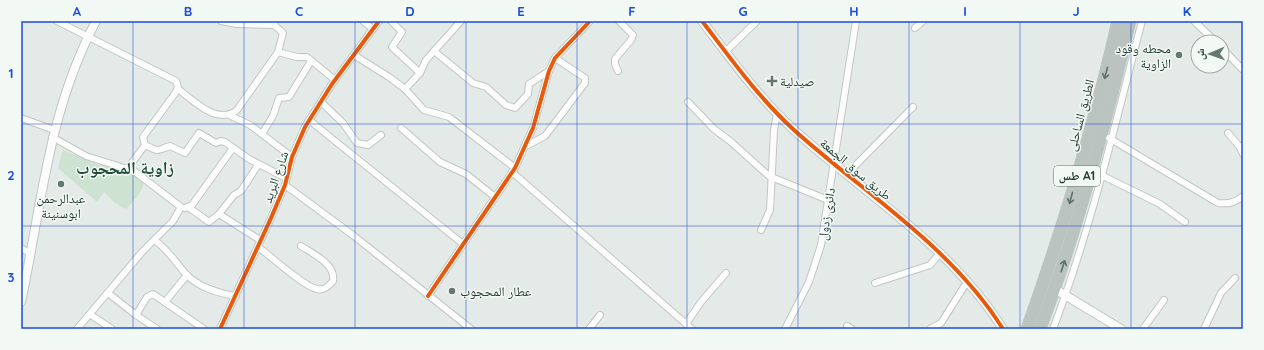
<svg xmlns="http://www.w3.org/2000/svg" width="1264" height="350" font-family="Quicksand,'Noto Naskh Arabic',sans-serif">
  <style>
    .green { fill: #cde2d1 }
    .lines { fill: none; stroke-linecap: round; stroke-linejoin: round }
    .street-casing { stroke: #c1c7c4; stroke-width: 8 }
    .secondary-casing { stroke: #bfc7c4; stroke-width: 10 }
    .highway-casing { stroke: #bdc6c1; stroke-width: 13 }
    .street { stroke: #fbfcfb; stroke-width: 6 }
    .secondary { stroke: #fbfcfb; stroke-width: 8 }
    .highway { stroke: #bac3bf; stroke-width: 11 }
    .cycleway-casing { stroke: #f2f8f4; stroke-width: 6 }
    .cycleway { stroke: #e8590c; stroke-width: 4 }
    .oneway { stroke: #5f726a }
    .grid { fill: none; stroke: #1d4ed8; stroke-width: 1; stroke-opacity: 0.55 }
    .poi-dot { fill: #667971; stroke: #f2f8f4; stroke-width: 1.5 }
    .labels { text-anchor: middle; stroke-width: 3; stroke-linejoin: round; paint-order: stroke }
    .shield { fill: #f2f8f4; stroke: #60746c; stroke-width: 1 }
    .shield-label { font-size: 12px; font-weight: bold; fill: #223c31 }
    .poi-label { font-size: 13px; fill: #223c31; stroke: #f2f8f4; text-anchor: start }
    .street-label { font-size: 13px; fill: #223c31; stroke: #f2f8f4 }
    .district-label { font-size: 17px; font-weight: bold; fill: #1f4e3b; stroke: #f2f8f4 }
    .neatline { fill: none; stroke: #1d4ed8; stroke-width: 1.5 }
    .grid-label { font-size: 13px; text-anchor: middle; font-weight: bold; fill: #1d4ed8 }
  </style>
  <rect width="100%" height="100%" fill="#e4eae7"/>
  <path class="green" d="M63 150 99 165 125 168 144 180C144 192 133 201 126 209L115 203 104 192 97 202 58 168Z"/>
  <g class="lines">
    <g class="street-casing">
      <g id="street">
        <path d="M57 21 176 81 178 87 176 92 143 137 145 145 128 168"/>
        <path d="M221 21 237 24 274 25"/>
        <path d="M275 21 274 25 283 33 278 52 297 57H307L335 80"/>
        <path d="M363 21 373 29"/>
        <path d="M391 21 402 32 392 47 420 73"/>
        <path d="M1194 21 1216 42"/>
        <path d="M915 28 923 21"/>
        <path d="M1222 48 1243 70"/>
        <path d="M434 51 473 83 486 87 506 105 515 108 528 94 529 84 549 71"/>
        <path d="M725 52 757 21"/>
        <path d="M354 55 389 77 405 89 424 110 449 117 515 168"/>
        <path d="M618 71 615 64V59L631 40 633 35 619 21"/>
        <path d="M178 89C193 100 217 126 237 110L278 52"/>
        <path d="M405 89 420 73 426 60 461 21"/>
        <path d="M321 102 343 123 357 143 368 145 381 135"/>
        <path d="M688 102 714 129 730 141 769 176 828 200"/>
        <path d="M229 115 250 125 292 157"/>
        <path d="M21 118 54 130"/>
        <path d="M309 120 463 244"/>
        <path d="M401 128 440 162 466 174 495 197"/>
        <path d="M1228 133 1239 146 1243 154"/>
        <path d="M262 134 273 116 279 98 289 97 311 61"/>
        <path d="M52 137 86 156 134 171 181 207 173 221 142 252 77 329"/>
        <path d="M1109 138 1218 203C1228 204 1235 203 1243 196"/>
        <path d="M145 145C161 153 156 150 170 146L185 153 199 133 216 143 221 141 225 142 249 159 286 178"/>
        <path d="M526 146 545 136 585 83V78L555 58"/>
        <path d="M512 172 692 329"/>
        <path d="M846 175 913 107"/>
        <path d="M1101 175 1160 204 1185 222"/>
        <path d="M285 185 354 236 471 329"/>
        <path d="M188 207 209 222 219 214 260 240"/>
        <path d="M185 208 192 205 233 148"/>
        <path d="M219 214 234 195 241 191 258 165"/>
        <path d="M761 230 770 210 774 130 777 114"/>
        <path d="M154 240C168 249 175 262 186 274 199 288 218 293 236 296"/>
        <path d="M258 247C271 256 304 287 317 289 324 291 329 286 333 281 336 264 313 254 301 246"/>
        <path d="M21 248 31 254"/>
        <path d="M875 283 924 267 930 265 940 253"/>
        <path d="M108 293 136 315 157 329"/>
        <path d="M428 296 515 168 533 128 549 71 555 58 590 21"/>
        <path d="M165 302 187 275"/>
        <path d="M91 315 112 329"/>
        <path d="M136 315 147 297 153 294 204 329"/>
        <path d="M686 324 701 302 726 273"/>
        <path d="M847 326 852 329"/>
        <path d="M220 329 271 218 285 185 292 157 305 127 332 84 379 21"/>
        <path d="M589 329 600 315"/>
        <path d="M785 329 809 282 821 245 856 21"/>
        <path d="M930 329 941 323 967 282"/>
        <path d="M1053 329C1091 229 1115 124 1142 21"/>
        <path d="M1143 329 1164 300"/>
        <path d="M1204 329 1221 293 1235 278"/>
      </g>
    </g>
    <g class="secondary-casing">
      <g id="secondary">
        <path d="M702 21C731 59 758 97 794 130 865 194 951 246 1003 329"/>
        <path d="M1055 289 1121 329"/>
        <path d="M21 302C42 204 48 112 96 21"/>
      </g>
    </g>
    <g class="highway-casing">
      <g id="highway">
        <path d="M1027 329C1063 228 1094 126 1118 21"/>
        <path d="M1040 329C1078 228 1105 125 1130 21"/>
      </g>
    </g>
    <use href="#street" class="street"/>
    <use href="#secondary" class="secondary"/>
    <use href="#highway" class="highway"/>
    <g class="cycleway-casing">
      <g id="cycleway">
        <path d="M702 21C731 59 758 97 794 130 865 194 951 246 1003 329"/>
        <path d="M428 296 515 168 533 128 549 71 555 58 590 21"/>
        <path d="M220 329 271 218 285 185 292 157 305 127 332 84 379 21"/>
      </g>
    </g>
    <use href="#cycleway" class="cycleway"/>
  </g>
  <defs><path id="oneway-shaft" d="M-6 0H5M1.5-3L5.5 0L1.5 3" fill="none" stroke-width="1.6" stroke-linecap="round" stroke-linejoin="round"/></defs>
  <g class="oneway">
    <use href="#oneway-shaft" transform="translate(1106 73) rotate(105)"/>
    <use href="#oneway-shaft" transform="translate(1071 198) rotate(105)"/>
    <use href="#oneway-shaft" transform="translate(1063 266) rotate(-72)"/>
  </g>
  <path class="grid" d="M133 21V329M244 21V329M355 21V329M466 21V329M577 21V329M687 21V329M798 21V329M909 21V329M1020 21V329M1131 21V329M21 124H1243M21 226H1243"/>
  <g class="poi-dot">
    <circle cx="1179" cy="55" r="4"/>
    <path d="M770 75h4v4h4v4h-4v4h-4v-4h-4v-4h4z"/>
    <circle cx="61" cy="184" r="4"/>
    <circle cx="452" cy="291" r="4"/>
  </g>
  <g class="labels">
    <rect class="shield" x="1054" y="166" width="46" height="20" rx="3"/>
    <g class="shield-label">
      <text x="1077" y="180">طس A1</text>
    </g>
    <g class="poi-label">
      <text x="1171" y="53" text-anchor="end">محطه وقود<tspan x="1171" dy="15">الزاوية</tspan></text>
      <text x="780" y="86">صيدلية</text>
      <text x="61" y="203" text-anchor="middle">عبدالرحمن<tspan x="61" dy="15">ابوسنينة</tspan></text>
      <text x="460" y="296">عطار المحجوب</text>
    </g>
    <g class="street-label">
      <text transform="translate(1080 115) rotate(-75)" y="5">الطريق الساحلى</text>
      <text transform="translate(856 169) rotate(40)" y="5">طريق سوق الجمعة</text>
      <text transform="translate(275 177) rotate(-71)" y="5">شارع البريد</text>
      <text transform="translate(826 214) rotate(-81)" y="5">دائرى زدول</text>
    </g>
    <g class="district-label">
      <text x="125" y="174">زاوية المحجوب</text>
    </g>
  </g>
  <rect width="1264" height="350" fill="none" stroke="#f2f8f4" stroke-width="44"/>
  <g transform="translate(1210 54) rotate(268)"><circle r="19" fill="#f2f8f4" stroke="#9fada6"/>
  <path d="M0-3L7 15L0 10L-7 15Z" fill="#667971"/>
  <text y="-6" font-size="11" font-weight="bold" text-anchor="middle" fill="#223c31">ش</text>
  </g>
  <rect x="22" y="22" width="1220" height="306" class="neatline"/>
  <g class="grid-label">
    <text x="77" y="16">A</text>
    <text x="188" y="16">B</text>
    <text x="299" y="16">C</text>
    <text x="410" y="16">D</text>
    <text x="521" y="16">E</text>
    <text x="632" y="16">F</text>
    <text x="743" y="16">G</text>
    <text x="854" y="16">H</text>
    <text x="965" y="16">I</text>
    <text x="1076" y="16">J</text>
    <text x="1187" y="16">K</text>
    <text x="11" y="78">1</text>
    <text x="11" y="180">2</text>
    <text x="11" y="282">3</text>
  </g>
</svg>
